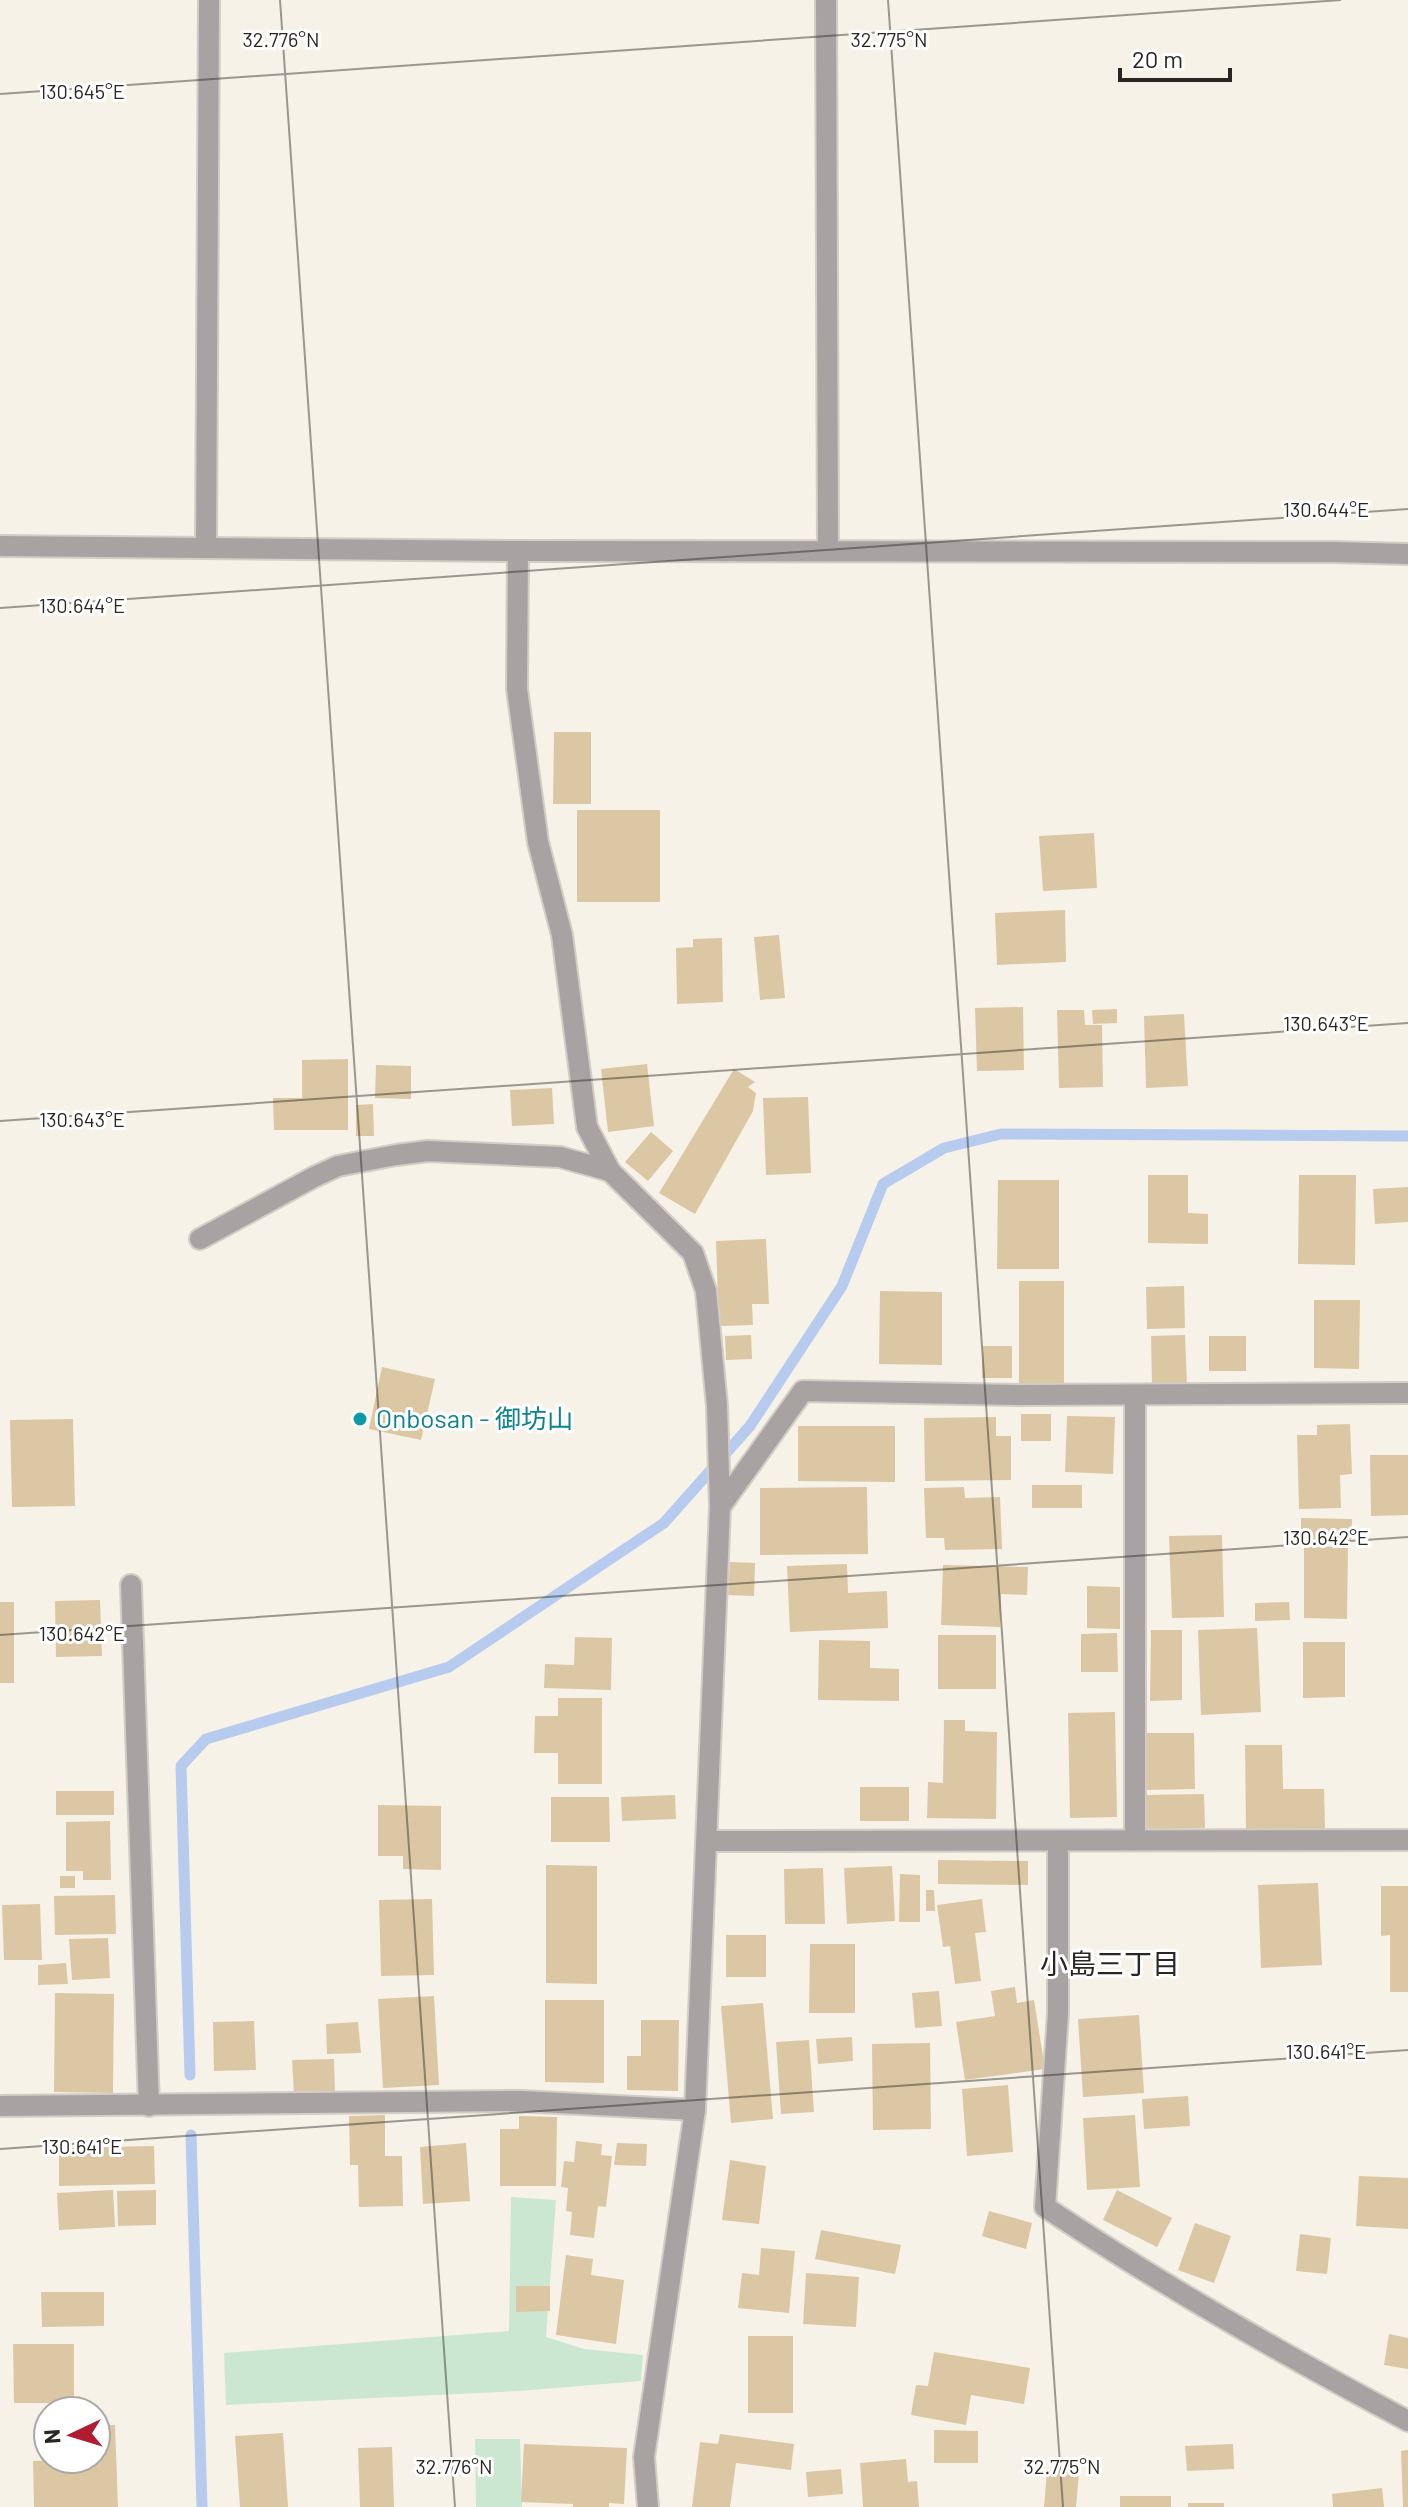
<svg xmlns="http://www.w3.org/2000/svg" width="1408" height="2507" font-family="Barlow,'Noto Sans JP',sans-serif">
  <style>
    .green { fill: #cbe7d2 }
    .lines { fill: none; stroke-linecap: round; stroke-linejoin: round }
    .stream { stroke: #b6cbee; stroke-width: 11 }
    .building { fill: #dbc7a3 }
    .street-casing { stroke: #d2cdc5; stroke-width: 24 }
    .street { stroke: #a8a2a3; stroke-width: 20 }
    .ticks { fill: none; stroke: #292724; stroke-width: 2; stroke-opacity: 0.45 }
    .culture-dot { fill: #0f9aa8; stroke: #fff; stroke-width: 3 }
    .labels { text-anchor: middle; stroke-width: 6; stroke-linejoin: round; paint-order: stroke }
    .culture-label { font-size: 26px; fill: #0d838f; stroke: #fff; text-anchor: start }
    .neighbourhood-label { font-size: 28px; fill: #292724; stroke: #fff }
    .ticks-label { font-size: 20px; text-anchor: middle; fill: #292724; stroke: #fff; stroke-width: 6; stroke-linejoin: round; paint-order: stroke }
  </style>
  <rect width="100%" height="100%" fill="#f7f2e8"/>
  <g class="green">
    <path d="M511 2197 556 2200 546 2337 584 2349 643 2355 641 2381 519 2391 226 2405 224 2353 509 2331Z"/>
    <path d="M475 2439H520L522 2507H476Z"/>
  </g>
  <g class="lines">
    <g class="stream">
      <path d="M190 2075 181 1766 206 1739 449 1667 664 1523 750 1426 842 1286 883 1184 944 1148 1001 1134 1408 1136"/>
      <path d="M191 2135 202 2507"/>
    </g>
  </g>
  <g class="building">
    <path d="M554 732H591V804H553Z"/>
    <rect x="577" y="810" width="83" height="92"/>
    <path d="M1094 833 1097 888 1043 891 1039 836Z"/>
    <path d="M1065 910 1066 962 997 965 995 913Z"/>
    <path d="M779 935 785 998 760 1000 754 937Z"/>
    <path d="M722 938 723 1002 677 1004 676 948 693 947V939Z"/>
    <path d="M1023 1007 1024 1070 977 1071 975 1008Z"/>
    <path d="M1117 1009V1023L1093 1024 1092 1010Z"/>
    <path d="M1057 1010H1084L1085 1025H1102L1103 1087 1059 1088Z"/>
    <path d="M1184 1014 1188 1086 1146 1088 1144 1016Z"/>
    <path d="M348 1059V1130H274L273 1098H302V1060Z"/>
    <path d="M647 1064 654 1126 608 1132 601 1069Z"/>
    <path d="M376 1065 411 1066V1099L375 1098Z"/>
    <path d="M734 1069 755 1082 748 1087 756 1093 753 1111 695 1214 659 1193Z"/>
    <path d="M552 1088 554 1124 512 1126 510 1090Z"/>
    <path d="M808 1097 811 1173 766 1175 763 1098Z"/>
    <path d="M373 1104 374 1136H356V1105Z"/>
    <path d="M651 1132 673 1151 648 1181 625 1162Z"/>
    <path d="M1148 1175H1188V1213L1208 1214V1244L1148 1243Z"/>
    <path d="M1299 1175H1356L1355 1265 1298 1264Z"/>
    <path d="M998 1180H1059V1269H997Z"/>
    <path d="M1408 1187V1222L1375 1224 1373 1189Z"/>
    <path d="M766 1239 769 1304H752L753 1325 719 1326 716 1241Z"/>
    <rect x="1019" y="1281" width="45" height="102"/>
    <path d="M1184 1286 1185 1328 1147 1329 1146 1287Z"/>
    <path d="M880 1291 942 1292V1365L879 1364Z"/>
    <path d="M1314 1300H1360L1359 1369 1314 1368Z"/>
    <path d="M751 1335 752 1359 726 1360 725 1336Z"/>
    <path d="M1185 1335 1187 1385H1152L1151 1336Z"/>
    <rect x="1209" y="1336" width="37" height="35"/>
    <path d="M983 1346H1012V1378H982Z"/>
    <path d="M382 1367 435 1379 421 1440 369 1429Z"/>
    <rect x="1021" y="1414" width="30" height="27"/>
    <path d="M1067 1416 1115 1417 1113 1474 1065 1472Z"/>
    <path d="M996 1417V1436H1011V1480L925 1481 924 1418Z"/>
    <path d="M73 1419 75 1506 12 1507 10 1420Z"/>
    <path d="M1350 1424 1352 1474 1340 1475 1341 1508 1299 1509 1297 1435H1317V1425Z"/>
    <path d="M798 1426H895V1482L798 1481Z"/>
    <path d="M1370 1455H1408V1515L1371 1516Z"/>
    <rect x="1032" y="1485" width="50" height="23"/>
    <path d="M867 1487 868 1554 760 1555V1488Z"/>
    <path d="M964 1487 965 1498 1000 1497 1002 1549 945 1550 944 1538H926L924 1488Z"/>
    <path d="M1301 1518 1352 1519 1351 1540 1301 1539Z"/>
    <path d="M1222 1535 1224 1617 1172 1618 1169 1536Z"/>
    <path d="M1304 1546 1348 1547 1347 1619 1304 1618Z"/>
    <path d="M730 1562 755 1563 754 1596 728 1595Z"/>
    <path d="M847 1564 848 1593 887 1591 888 1628 790 1632 787 1566Z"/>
    <path d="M943 1565 1028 1567 1027 1595 1001 1594 1000 1627 941 1625Z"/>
    <path d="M1087 1586 1120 1587V1629L1087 1628Z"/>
    <path d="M100 1600 102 1656 56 1657 55 1601Z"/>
    <rect x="0" y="1602" width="14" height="81"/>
    <path d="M1289 1602 1290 1620 1255 1621V1603Z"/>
    <path d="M1257 1628 1261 1712 1201 1715 1198 1630Z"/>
    <path d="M1151 1630H1182V1700L1150 1701Z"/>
    <path d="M1117 1633 1118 1672H1081V1634Z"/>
    <rect x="938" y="1635" width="58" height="54"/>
    <path d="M575 1637 612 1638 611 1690 544 1688 545 1664 574 1665Z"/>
    <path d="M819 1640 870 1641V1668L899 1669V1701L818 1700Z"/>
    <path d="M1303 1642H1345V1697L1303 1698Z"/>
    <path d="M558 1698H602V1784H558V1753H534L535 1716H558Z"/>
    <path d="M1115 1712 1117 1817 1070 1818 1068 1713Z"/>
    <path d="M944 1720H965V1731L997 1732 996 1819 927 1818 928 1782 943 1783Z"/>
    <path d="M1142 1733H1194L1195 1789 1143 1790Z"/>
    <path d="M1245 1745H1282L1283 1789H1324L1325 1829 1246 1830Z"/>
    <rect x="860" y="1787" width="49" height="34"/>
    <rect x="56" y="1791" width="58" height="24"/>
    <path d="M1204 1794 1205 1828 1146 1829 1145 1795Z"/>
    <path d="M675 1795 676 1819 622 1821 621 1797Z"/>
    <path d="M551 1797H609L610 1842H551Z"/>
    <path d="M378 1805 441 1806V1870L403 1869V1856H378Z"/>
    <path d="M110 1821 111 1880H83V1871H66V1822Z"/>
    <path d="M938 1860 1028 1861V1885L938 1884Z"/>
    <path d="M546 1865 597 1866V1984L546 1983Z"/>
    <path d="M892 1866 895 1921 847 1924 844 1868Z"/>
    <path d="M823 1868 825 1924H785L784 1869Z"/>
    <path d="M900 1874 920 1875V1922H899Z"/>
    <rect x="60" y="1876" width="15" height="12"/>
    <path d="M1318 1883 1322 1965 1261 1968 1258 1885Z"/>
    <path d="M1381 1886H1408V1992H1390V1935L1381 1936Z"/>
    <path d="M926 1890H934L935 1911H926Z"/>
    <path d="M115 1895 116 1934 55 1935 54 1896Z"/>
    <path d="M432 1899 434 1975 381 1976 379 1900Z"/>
    <path d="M982 1899 986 1932 975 1933 981 1981 955 1984 950 1946 943 1947 937 1905Z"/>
    <path d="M40 1904 42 1960H4L2 1905Z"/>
    <rect x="726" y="1935" width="40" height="42"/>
    <path d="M108 1938 110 1978 72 1980 69 1939Z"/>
    <path d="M810 1944H855V2013H809Z"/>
    <path d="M66 1963 68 1984 38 1985V1965Z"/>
    <path d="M1015 1987 1017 2003 1034 2000 1045 2069 965 2080 956 2022 995 2016 991 1991Z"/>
    <path d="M939 1991 942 2026 915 2028 912 1993Z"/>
    <path d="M55 1993 114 1994 113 2093 54 2092Z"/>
    <path d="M434 1996 439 2085 383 2088 378 1999Z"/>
    <path d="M545 2000H604V2083L545 2082Z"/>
    <path d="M763 2003 773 2119 731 2123 721 2006Z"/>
    <path d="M1139 2015 1144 2093 1083 2097 1078 2019Z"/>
    <path d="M641 2020H679L678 2091 627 2090V2056H641Z"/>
    <path d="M254 2021 256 2070 214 2071 213 2022Z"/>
    <path d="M358 2022 361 2053 327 2054 326 2024Z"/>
    <path d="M852 2037 853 2061 818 2064 816 2039Z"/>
    <path d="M809 2040 814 2112 781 2114 776 2042Z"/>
    <path d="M930 2043 931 2129 873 2130 872 2044Z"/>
    <path d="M334 2059 335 2092 294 2094 292 2060Z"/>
    <path d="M1008 2085 1013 2152 967 2156 962 2089Z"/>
    <path d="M1188 2096 1190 2126 1144 2129 1142 2099Z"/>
    <path d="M385 2115V2156H402L403 2206 359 2207 358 2165H350L349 2116Z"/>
    <path d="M1135 2115 1140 2187 1087 2190 1083 2118Z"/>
    <path d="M519 2116 557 2117 556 2186H500V2129H519Z"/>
    <path d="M576 2141 602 2144 601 2155 612 2156 606 2207 598 2206 594 2238 570 2235 572 2212 566 2211 568 2188 561 2187 564 2161 574 2162Z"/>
    <path d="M466 2143 470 2201 423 2204 420 2147Z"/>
    <path d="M617 2143 647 2144 646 2166 614 2165Z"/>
    <path d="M154 2146 155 2184 59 2186V2148Z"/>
    <path d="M730 2160 766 2166 759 2224 722 2220Z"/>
    <path d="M1359 2176 1408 2178V2229L1356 2226Z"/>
    <path d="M113 2190 115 2227 59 2230 57 2193Z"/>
    <path d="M156 2190V2225L118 2226 117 2191Z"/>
    <path d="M1117 2190 1172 2218 1157 2247 1103 2220Z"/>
    <path d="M989 2211 1032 2223 1026 2249 982 2236Z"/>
    <path d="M1195 2223 1231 2236 1214 2283 1178 2270Z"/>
    <path d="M821 2230 901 2245 895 2274 815 2259Z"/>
    <path d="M1300 2234 1331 2238 1327 2274 1296 2271Z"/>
    <path d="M761 2248 795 2251 789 2313 738 2308 742 2273 759 2275Z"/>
    <path d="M566 2255 593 2259 591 2275 624 2280 616 2344 556 2335Z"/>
    <path d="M806 2273 859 2277 856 2327 803 2324Z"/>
    <path d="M516 2286H550V2311L516 2312Z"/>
    <path d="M41 2292H104V2326L42 2327Z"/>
    <path d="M1389 2334 1408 2338V2369L1384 2365Z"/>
    <rect x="748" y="2336" width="45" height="77"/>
    <path d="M13 2344H74V2403H14Z"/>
    <path d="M934 2352 1030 2368 1024 2404 971 2395 966 2425 911 2415 916 2385 928 2386Z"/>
    <path d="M96 2425H115L118 2507H34L33 2461 96 2459Z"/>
    <path d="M934 2430 978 2431V2463H934Z"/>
    <path d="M283 2433 288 2507H240L235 2436Z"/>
    <path d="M720 2434 794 2444 791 2470 736 2463 730 2507H692L700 2442 718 2444Z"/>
    <path d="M524 2444 627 2448 624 2504 609 2503V2507H573V2504L521 2502Z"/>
    <path d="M1233 2444 1234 2469 1187 2471 1185 2446Z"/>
    <path d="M392 2447 394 2507H360L358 2448Z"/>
    <path d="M1408 2450V2507H1403L1401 2451Z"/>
    <path d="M906 2459 908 2482 917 2481 919 2507H863L860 2463Z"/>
    <path d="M841 2469 843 2494 808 2497 806 2472Z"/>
    <path d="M1047 2470 1079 2473 1076 2507H1044Z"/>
    <path d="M1382 2488 1384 2507H1333L1332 2494Z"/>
    <rect x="1120" y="2496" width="51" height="11"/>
    <rect x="1188" y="2503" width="36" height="4"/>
  </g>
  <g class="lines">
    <g class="street-casing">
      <g id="street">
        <path d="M826 0 828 551"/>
        <path d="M0 546 518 551 1334 552 1408 554"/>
        <path d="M206 548 209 0"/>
        <path d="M518 551 517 689 538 842 562 935 587 1127 610 1171 693 1253 706 1291 717 1406 720 1507 695 2110 644 2457 648 2507"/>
        <path d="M200 1239 314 1177 338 1166 396 1155 428 1151 560 1157 610 1171"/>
        <path d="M1135 1395V1840"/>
        <path d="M720 1507 803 1391 1020 1395 1408 1393"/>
        <path d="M131 1585 149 2106"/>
        <path d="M707 1841 1408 1840"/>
        <path d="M1058 1841V2013L1045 2207C1162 2285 1284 2355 1408 2421"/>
        <path d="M0 2106 521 2101 695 2110"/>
      </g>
    </g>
    <use href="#street" class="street"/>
  </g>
  <path class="ticks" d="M280 0 455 2507M888 0 1063 2507M0 94 1341 0M0 608 1408 509M0 1121 1408 1023M0 1635 1408 1537M0 2149 1408 2050"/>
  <circle class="culture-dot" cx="360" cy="1419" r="8"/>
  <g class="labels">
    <g class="culture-label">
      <text x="376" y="1428">Onbosan - 御坊山</text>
    </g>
    <g class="neighbourhood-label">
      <text x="1110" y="1974">小島三丁目</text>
    </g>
  </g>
  <g class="ticks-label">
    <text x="281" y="47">32.776°N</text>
    <text x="889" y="47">32.775°N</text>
    <text x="82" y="99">130.645°E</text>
    <text x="1326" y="517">130.644°E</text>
    <text x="82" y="613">130.644°E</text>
    <text x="1326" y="1031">130.643°E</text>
    <text x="82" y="1127">130.643°E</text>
    <text x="1326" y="1545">130.642°E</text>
    <text x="82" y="1641">130.642°E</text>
    <text x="1326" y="2059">130.641°E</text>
    <text x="82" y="2154">130.641°E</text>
    <text x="454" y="2474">32.776°N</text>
    <text x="1062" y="2474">32.775°N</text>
  </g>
  <g transform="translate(72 2435) rotate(266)"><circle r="38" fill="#ffffff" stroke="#a9a9a7" stroke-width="2"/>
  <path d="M0-6L14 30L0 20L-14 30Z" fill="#b01d30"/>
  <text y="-12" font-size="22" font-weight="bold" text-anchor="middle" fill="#292724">N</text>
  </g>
  <path d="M1120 68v12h110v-12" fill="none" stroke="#292724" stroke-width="4"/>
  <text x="1132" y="68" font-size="24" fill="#292724" stroke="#ffffff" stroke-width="6" paint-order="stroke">20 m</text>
</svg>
